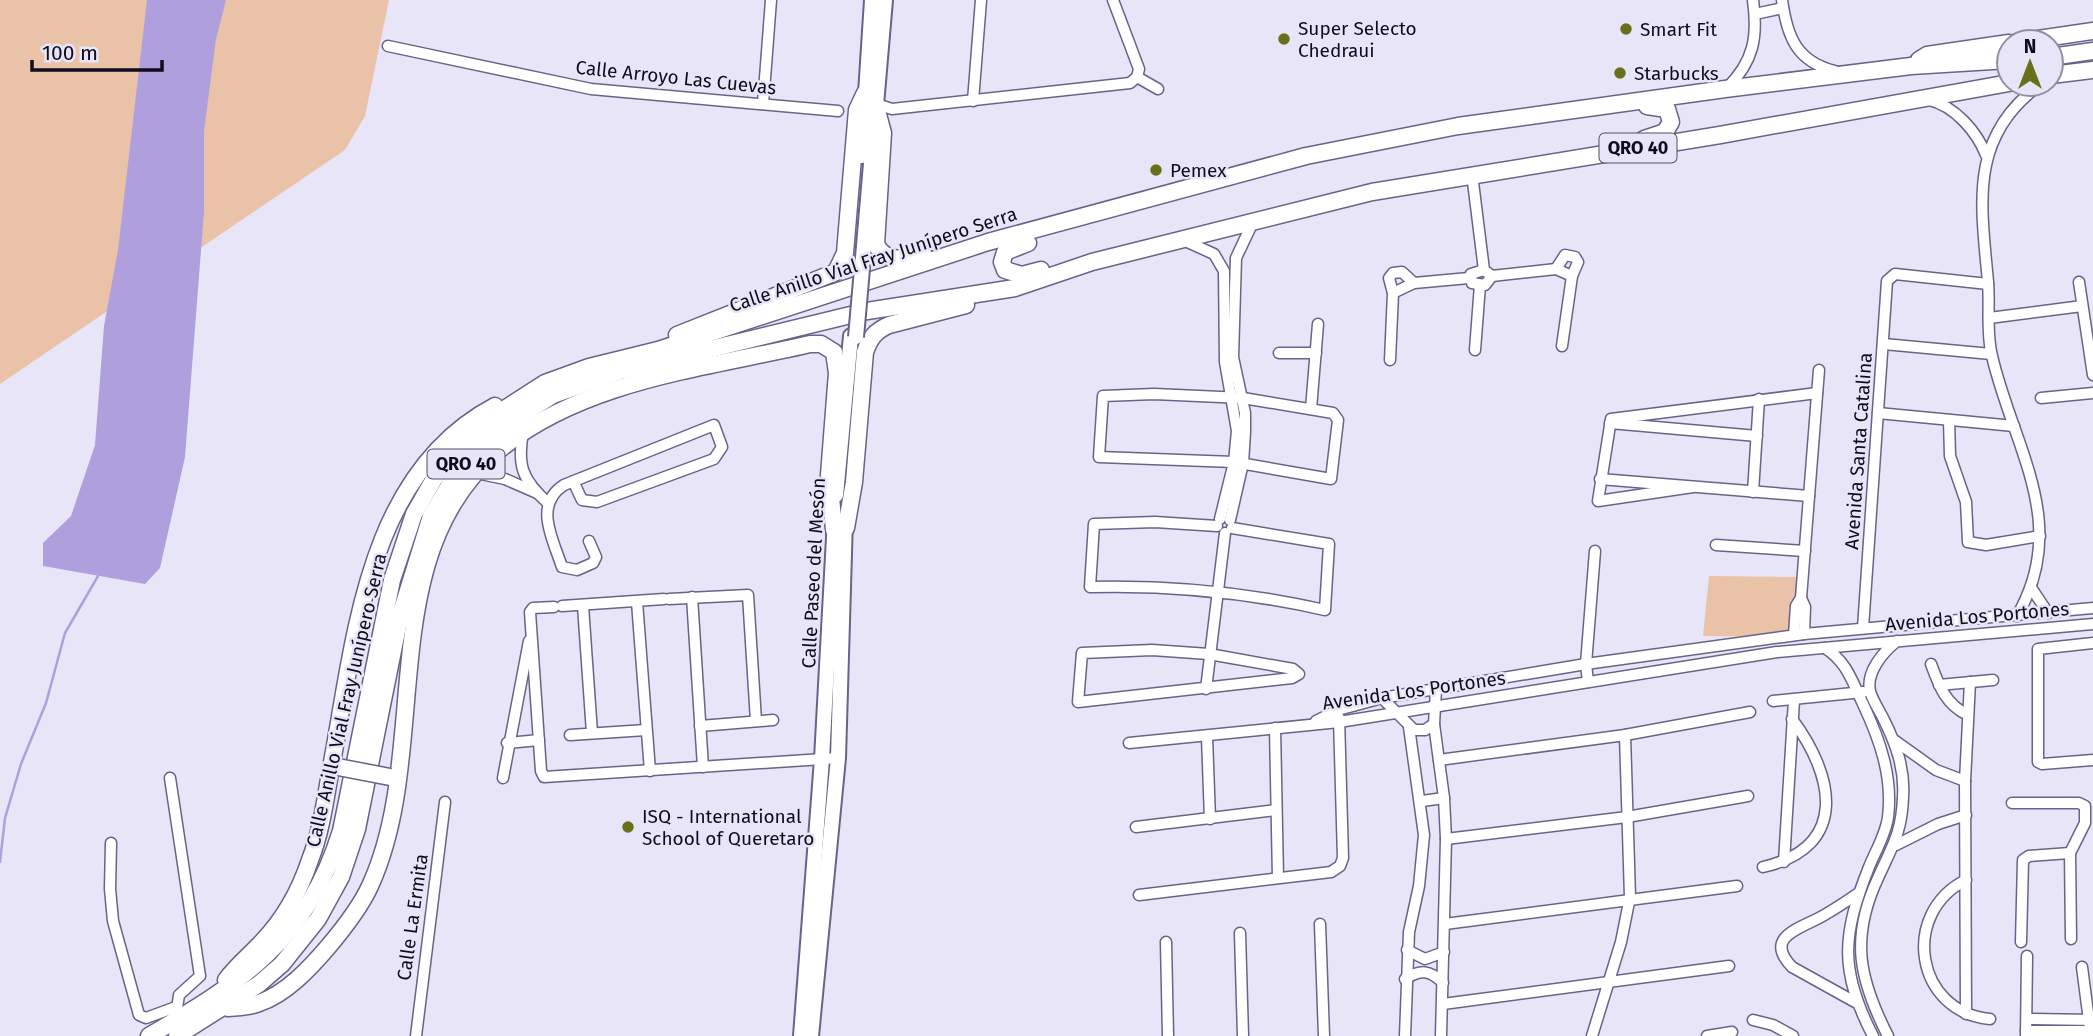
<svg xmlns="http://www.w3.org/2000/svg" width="2093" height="1036" font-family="'Fira Sans',sans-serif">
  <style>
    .green { fill: #e9c2a8 }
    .water { fill: #af9fdd }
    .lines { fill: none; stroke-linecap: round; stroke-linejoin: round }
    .stream { stroke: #af9fdd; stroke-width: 2.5 }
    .minor-casing { stroke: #6c618a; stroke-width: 13 }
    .secondary-casing { stroke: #6c618a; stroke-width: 18 }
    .trunk-casing { stroke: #6c618a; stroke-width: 19 }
    .minor { stroke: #fff; stroke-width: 10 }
    .secondary { stroke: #fff; stroke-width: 14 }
    .trunk { stroke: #fff; stroke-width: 16 }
    .secondary-bridge-casing { stroke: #6c618a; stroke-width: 18; stroke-linecap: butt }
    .trunk-bridge-casing { stroke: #6c618a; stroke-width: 19; stroke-linecap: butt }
    .secondary-bridge { stroke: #fff; stroke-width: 14 }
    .trunk-bridge { stroke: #fff; stroke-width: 16 }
    .poi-dot { fill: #68711a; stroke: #e9e5f8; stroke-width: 2.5 }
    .labels { text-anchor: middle; stroke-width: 5; stroke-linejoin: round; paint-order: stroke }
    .shield { fill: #e9e5f8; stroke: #524d5e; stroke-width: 2 }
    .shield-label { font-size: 18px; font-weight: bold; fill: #110c1c }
    .poi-label { font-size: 19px; fill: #110c1c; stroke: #e9e5f8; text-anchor: start }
    .street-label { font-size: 19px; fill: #110c1c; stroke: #e9e5f8 }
  </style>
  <rect width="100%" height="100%" fill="#e9e5f8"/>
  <g class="green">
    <path d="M0 0H389L365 116 345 150 0 384Z"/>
    <path d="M1709 576 1799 577 1792 637 1703 636Z"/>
  </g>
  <path class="water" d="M147 0H226L216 39 204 131V212L185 457 160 568 145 584 43 566V543L71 516 95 445 104 326 118 250Z"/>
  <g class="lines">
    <path class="stream" d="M0 862 5 818 21 764 46 703 65 633 98 576"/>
    <g class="minor-casing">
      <g id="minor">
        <path d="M1113 0 1139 69 1137 77"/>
        <path d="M1782 0C1787 37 1797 62 1835 71"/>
        <path d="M1755 14 1783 8"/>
        <path d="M388 46 591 89 838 111"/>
        <path d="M1137 77 1158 89"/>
        <path d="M1727 88C1754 61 1758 37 1753 0"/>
        <path d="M1929 100C1955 106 1977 132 1986 155"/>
        <path d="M973 101 981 0"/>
        <path d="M763 104 771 0"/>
        <path d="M876 104 892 109 1130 83 1137 77"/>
        <path d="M1472 174 1484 270 1492 276 1485 285 1472 283 1471 274 1484 270"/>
        <path d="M1183 240 1214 254 1224 271 1225 362 1237 431 1234 462 1220 519"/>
        <path d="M1556 269 1565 255 1575 257 1578 262 1572 276 1562 346"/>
        <path d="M1492 276 1556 269 1572 276"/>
        <path d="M2079 282 2093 375"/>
        <path d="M1393 293 1414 283 1469 278"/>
        <path d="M1989 318 2082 306"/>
        <path d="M1884 344 1991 354"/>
        <path d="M1475 350 1480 285"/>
        <path d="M1279 353H1316"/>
        <path d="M1390 360 1393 293 1389 278 1393 273 1402 272 1414 283"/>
        <path d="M1154 394 1243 398 1333 413 1338 420 1331 479 1234 462 1099 457 1103 396Z"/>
        <path d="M2041 398 2093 393"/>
        <path d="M1311 409 1318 324"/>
        <path d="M1878 413 2014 426"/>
        <path d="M1949 420 1950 456 1966 502 1968 542 1986 545 2040 536"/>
        <path d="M1610 423 1757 436"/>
        <path d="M523 432C517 465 522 480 548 503"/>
        <path d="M476 473 505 479 537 493"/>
        <path d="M1600 479 1809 496"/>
        <path d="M573 481 582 500 597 502 714 459 722 447 714 425 564 485C533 505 553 539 562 567L577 570 593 563 596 557 589 541"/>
        <path d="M1693 487 1598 501 1611 419 1817 393"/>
        <path d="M1753 492 1759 399"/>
        <path d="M1230 520 1243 463 1245 432V413L1233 357 1236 258 1253 222"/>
        <path d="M1217 526 1155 522 1094 524 1090 587C1170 585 1246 592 1325 610L1329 544 1232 528"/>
        <path d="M1716 545 1805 551"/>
        <path d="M2032 589 2048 613"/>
        <path d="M692 597 703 767"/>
        <path d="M1801 598 1805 607 1804 634"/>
        <path d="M669 599 748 595 756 721"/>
        <path d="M637 602 650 771"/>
        <path d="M562 606 664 599"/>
        <path d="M583 606 592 733"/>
        <path d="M554 607 533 608 530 612 541 771 544 777 838 758"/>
        <path d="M2017 616C2071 523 2013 447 1992 356 1986 333 1990 306 1988 282 1981 204 1968 136 2041 84"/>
        <path d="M1863 628 1887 281 1895 274 1988 284"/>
        <path d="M1794 635 1796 606 1801 598 1819 370"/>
        <path d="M2093 643 2038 649V762L2042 764 2093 760"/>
        <path d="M1825 648C1847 662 1852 681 1863 704 1880 740 1893 777 1888 817 1886 834 1875 852 1869 867 1842 935 1839 970 1873 1036"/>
        <path d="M1152 650 1209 654 1293 669 1299 674 1292 678 1078 702 1082 653Z"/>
        <path d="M1931 664C1939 686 1946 705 1968 715"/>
        <path d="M1588 682 1586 664 1595 551"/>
        <path d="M1939 685 1993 680"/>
        <path d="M1206 689 1225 533"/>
        <path d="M1436 690 1434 724 1444 798 1446 839 1441 1036"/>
        <path d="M1382 698 1414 730H1425L1434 724"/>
        <path d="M1773 701 1863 692"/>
        <path d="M1316 721 1338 710 1382 698 1586 664 1804 634 2093 608"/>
        <path d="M700 726 773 720"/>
        <path d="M1275 728 1278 878"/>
        <path d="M570 735 646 730"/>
        <path d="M1207 737 1210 819"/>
        <path d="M1894 740 1936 770 1965 781"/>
        <path d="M507 743 539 740"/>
        <path d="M1129 743 1339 722 1777 652 2093 624"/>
        <path d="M1439 760 1625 735 1750 712"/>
        <path d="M170 778 200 976 179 995 175 1021"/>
        <path d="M503 778 529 641"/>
        <path d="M1422 801 1444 798"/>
        <path d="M2012 803H2079L2085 806V823L2070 853 2071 939"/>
        <path d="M1136 827 1276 810"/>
        <path d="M1446 839 1627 817 1748 796"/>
        <path d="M111 843 110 889 113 921 139 1015 146 1018 176 1007"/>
        <path d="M1896 845 1938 824 1966 815"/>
        <path d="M1784 862 1794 700"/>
        <path d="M1763 867C1850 847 1834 775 1792 719"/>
        <path d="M1966 880C1900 913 1915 1012 1990 1019"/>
        <path d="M1139 895 1331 872 1340 866 1343 858 1339 718"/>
        <path d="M1320 924 1324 1036"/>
        <path d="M1445 924 1737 886"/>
        <path d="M1240 933 1243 1036"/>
        <path d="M1166 942 1168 1036"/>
        <path d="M2021 942 2023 860 2029 856 2070 853"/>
        <path d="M1407 950 1425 959 1444 952"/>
        <path d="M2082 967 2091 1036"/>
        <path d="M1405 979C1421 969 1430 970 1443 983"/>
        <path d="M1855 1002 1792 967C1765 939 1795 930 1817 919 1831 912 1845 902 1859 893"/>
        <path d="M1443 1004 1729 966"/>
        <path d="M1966 1014 1965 781 1970 682"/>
        <path d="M2027 1019 2093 1020"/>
        <path d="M1753 1020 1773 1025 1793 1036"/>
        <path d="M2026 1031H2093"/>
        <path d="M416 1036 445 802"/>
        <path d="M1405 1036 1409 932 1419 886 1424 835 1409 727"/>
        <path d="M1592 1036 1621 942 1630 897 1625 735"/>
        <path d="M1707 1036 1732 1032"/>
        <path d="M1888 1036C1859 979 1850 938 1878 878 1892 847 1902 832 1903 797 1905 769 1896 744 1884 720 1880 711 1872 700 1870 691 1866 672 1883 652 1897 641"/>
        <path d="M2026 1036 2027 956"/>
      </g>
    </g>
    <g class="secondary-casing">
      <g id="secondary">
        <path d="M862 156 872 0"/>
        <path d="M862 269 885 0"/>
        <path d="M836 495 851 336"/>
        <path d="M801 1036 822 759 835 519"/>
        <path d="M811 1036 838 758 845 519"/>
      </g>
    </g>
    <g class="trunk-casing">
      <g id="trunk">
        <path d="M2017 42 2093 31"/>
        <path d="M2051 57 2093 51"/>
        <path d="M1919 60 1927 55 2009 43"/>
        <path d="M2051 75 2093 70"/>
        <path d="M876 107 883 133 876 244C885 264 906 259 924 255"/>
        <path d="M1644 139 1665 132 1671 122 1667 109 1647 106"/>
        <path d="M1028 243 1005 252 1002 262 1005 270 1022 275 1041 270"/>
        <path d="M677 335 836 272 845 253 857 110 865 93"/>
        <path d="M846 528 854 482 865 352C870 338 875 331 889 325L966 305"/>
        <path d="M226 980C236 966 250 955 262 942 284 919 300 890 310 860 321 832 325 802 330 773 355 644 364 475 495 406"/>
        <path d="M228 1008C238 1007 250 1007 259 1003 286 994 310 968 328 947 344 928 360 908 370 886 433 749 371 556 499 450 583 380 707 368 810 344H821L834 352 837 373 829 475 834 530"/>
        <path d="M149 1036C243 981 307 940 341 831L392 580 414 514 434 479 461 446 500 412 545 383 589 367 658 350 988 242 1306 156 1458 126 1725 89 1911 66 2009 60"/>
        <path d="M177 1036 259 984 282 964 318 919 341 877 357 829 400 616 431 516 453 479 489 440 509 423 553 395 620 371 867 311 1015 288 1092 262 1372 192 1720 135 2009 83"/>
      </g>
    </g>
    <use href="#minor" class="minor"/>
    <use href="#secondary" class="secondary"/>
    <use href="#trunk" class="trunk"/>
    <g class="secondary-bridge-casing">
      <path id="secondary-bridge" d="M856 337 862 269"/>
    </g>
    <g class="trunk-bridge-casing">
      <path id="trunk-bridge" d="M338 767 390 777"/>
    </g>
    <use href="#secondary-bridge" class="secondary-bridge"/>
    <use href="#trunk-bridge" class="trunk-bridge"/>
  </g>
  <g class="poi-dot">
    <circle cx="1626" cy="29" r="7"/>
    <circle cx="1284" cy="39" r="7"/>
    <circle cx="1620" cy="73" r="7"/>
    <circle cx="1156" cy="170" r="7"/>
    <circle cx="628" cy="827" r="7"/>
  </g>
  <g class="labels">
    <g class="shield">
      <rect x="1599.5" y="133.5" width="77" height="29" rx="5"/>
      <rect x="427.5" y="449.5" width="77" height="29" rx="5"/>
    </g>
    <g class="shield-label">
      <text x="1638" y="154">QRO 40</text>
      <text x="466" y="470">QRO 40</text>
    </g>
    <g class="poi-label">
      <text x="1298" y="35">Super Selecto<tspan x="1298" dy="22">Chedraui</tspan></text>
      <text x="1640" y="36">Smart Fit</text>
      <text x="1634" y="80">Starbucks</text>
      <text x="1170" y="177">Pemex</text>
      <text x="642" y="823">ISQ - International<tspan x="642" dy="22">School of Queretaro</tspan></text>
    </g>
    <g class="street-label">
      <text transform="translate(676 77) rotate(6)" y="7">Calle Arroyo Las Cuevas</text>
      <text transform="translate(873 259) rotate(-18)" y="7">Calle Anillo Vial Fray Junípero Serra</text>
      <text transform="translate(1858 451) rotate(-86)" y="7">Avenida Santa Catalina</text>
      <text transform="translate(813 573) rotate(-87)" y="7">Calle Paseo del Mesón</text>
      <text transform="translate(1977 616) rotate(-5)" y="7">Avenida Los Portones</text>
      <text transform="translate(1414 690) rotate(-8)" y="7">Avenida Los Portones</text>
      <text transform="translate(346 700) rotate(-77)" y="7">Calle Anillo Vial Fray Junípero Serra</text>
      <text transform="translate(412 917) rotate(-82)" y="7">Calle La Ermita</text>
    </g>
  </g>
  <g transform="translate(2030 63)"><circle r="33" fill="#e9e5f8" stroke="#938ea0" stroke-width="2"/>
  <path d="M0-5L12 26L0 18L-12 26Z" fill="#68711a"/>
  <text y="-10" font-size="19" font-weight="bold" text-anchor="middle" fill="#110c1c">N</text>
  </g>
  <path d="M32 60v10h130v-10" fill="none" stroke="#110c1c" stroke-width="3.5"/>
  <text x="42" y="60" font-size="21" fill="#110c1c" stroke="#e9e5f8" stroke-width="5" paint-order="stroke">100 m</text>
</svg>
